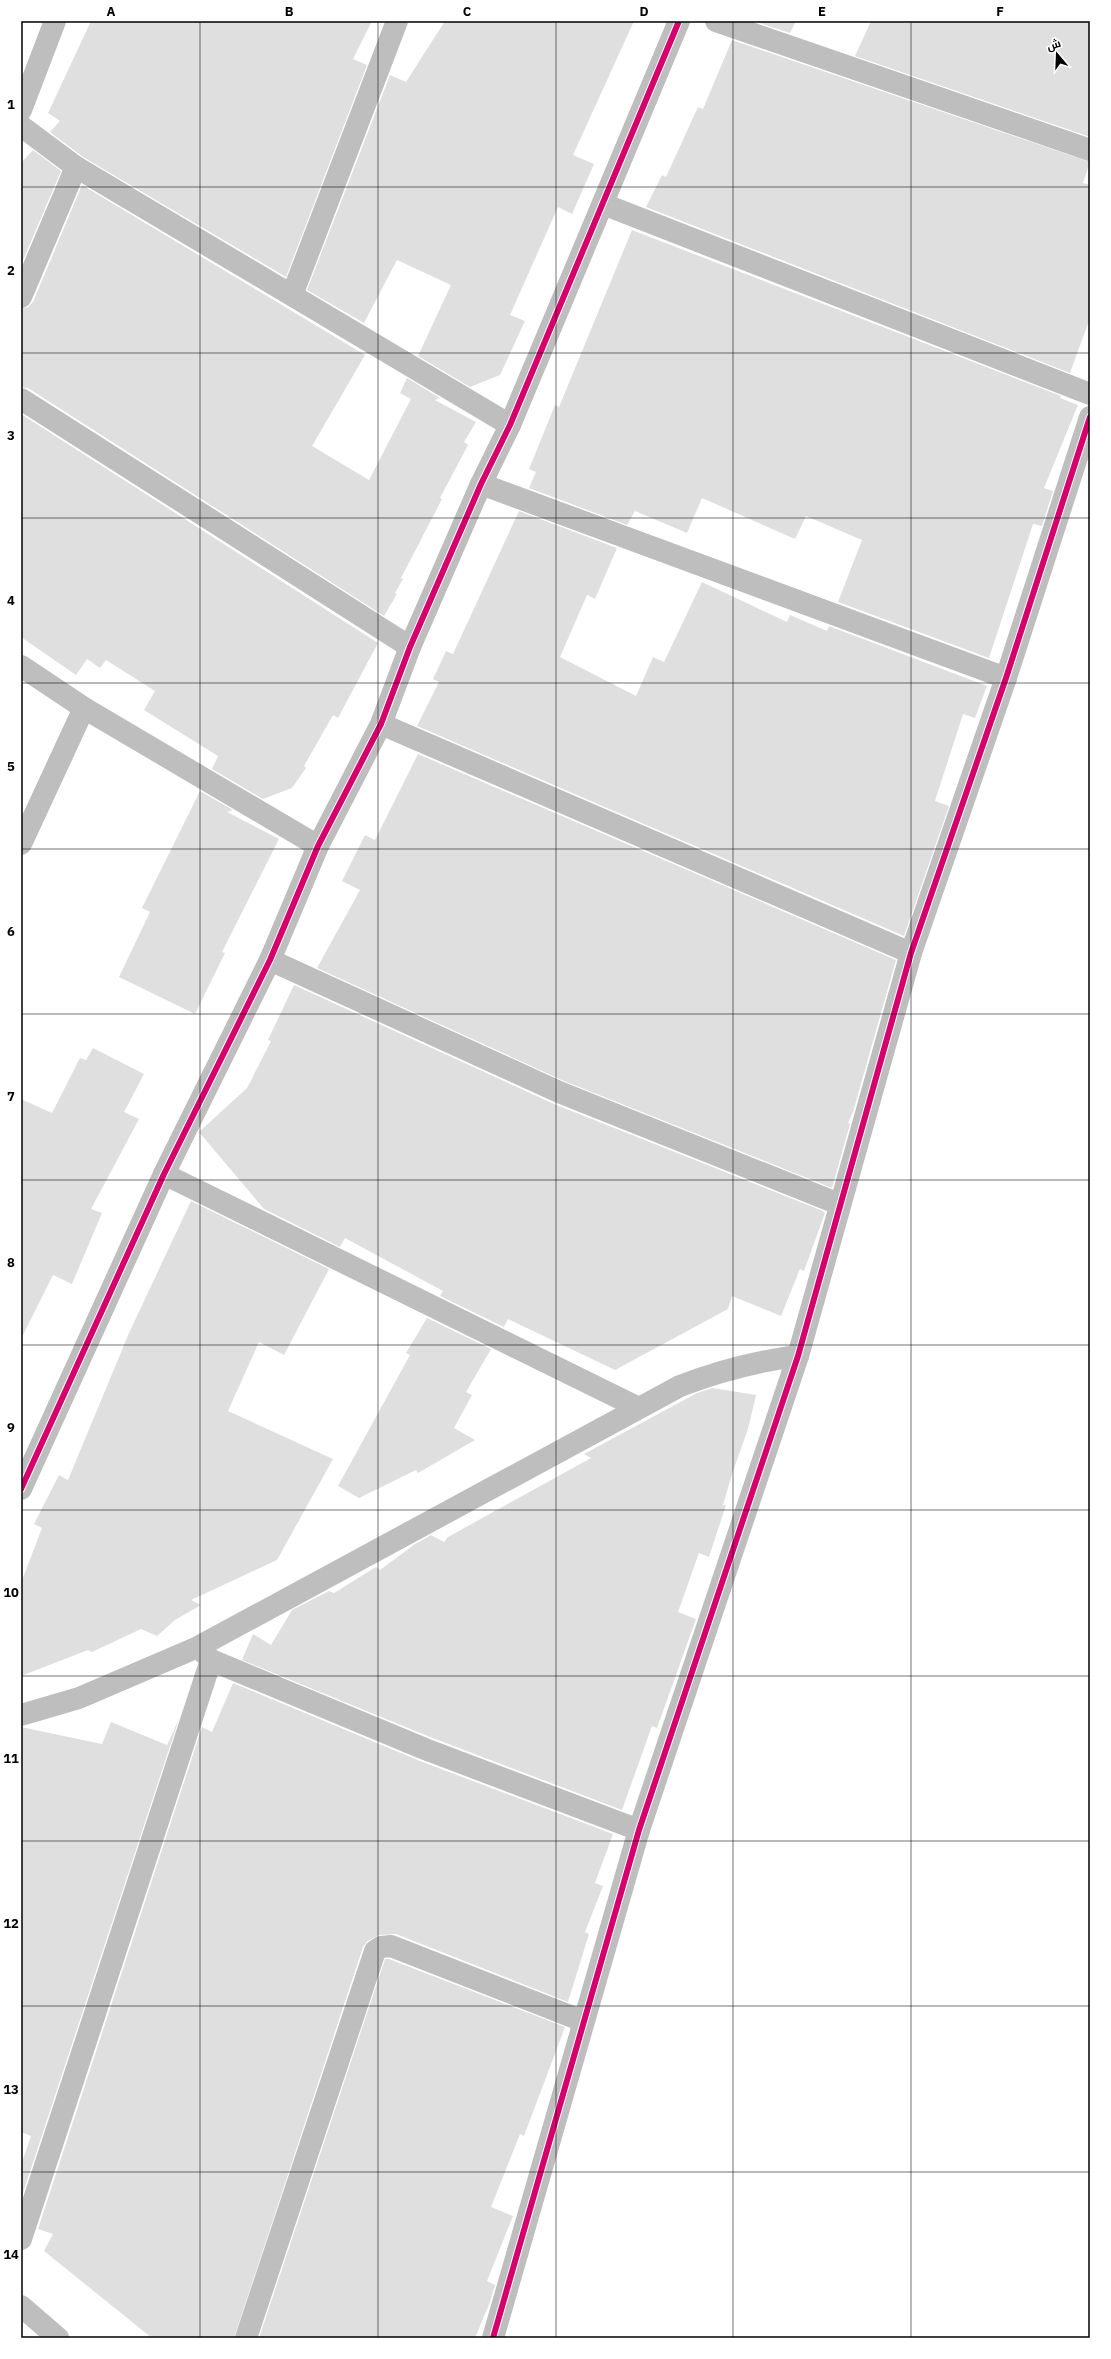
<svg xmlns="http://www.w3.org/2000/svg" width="1111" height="2359" font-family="'IBM Plex Sans',Cairo,sans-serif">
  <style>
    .building { fill: #dfdfdf }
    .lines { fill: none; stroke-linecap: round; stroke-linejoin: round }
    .minor { stroke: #bebebe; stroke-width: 22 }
    .cycleway-casing { stroke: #fff; stroke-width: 8 }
    .cycleway { stroke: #d6006c; stroke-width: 6 }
    .grid { fill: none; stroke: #000; stroke-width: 1; stroke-opacity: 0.55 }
    .neatline { fill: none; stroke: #000; stroke-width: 1.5 }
    .grid-label { font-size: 13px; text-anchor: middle; font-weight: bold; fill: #000 }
  </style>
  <rect width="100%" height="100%" fill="#fff"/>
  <g class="building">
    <path d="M91 21H372L353 59 367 65 286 277 83 157 50 132 60 121 48 113Z"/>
    <path d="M445 21H634L573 155 594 164 572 214 558 207 510 315 525 321 500 375 470 387 418 356 451 285 397 260 364 323 307 290 390 75 406 82Z"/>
    <path d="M754 21H796L790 33Z"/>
    <path d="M871 21H1090V137L855 56Z"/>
    <path d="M732 40 1090 162 1083 183 1090 185V318L1070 373 646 207 662 175 666 177 698 107 703 109Z"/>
    <path d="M33 150 61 171 21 265V163Z"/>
    <path d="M82 185 365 355 312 446 369 480 411 399 400 393 407 378 440 398 435 400 476 422 464 442 468 445 440 498 442 499 401 578 403 579 395 593 397 594 384 616 28 388 21 387V309L28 307 33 302Z"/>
    <path d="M632 230 1061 396 1060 398 1078 405 1044 488 1053 491 1042 526 1033 524 989 658 838 602 862 540 806 516 795 539 702 498 687 533 635 511 627 525 529 488 536 472 529 469 555 405 559 407Z"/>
    <path d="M21 414 378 643 338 718 333 715 304 766 306 768 292 788 263 799 212 769 218 756 144 710 155 691 106 660 100 668 87 659 76 675 21 637Z"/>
    <path d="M519 511 617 548 595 599 587 595 560 657 636 696 653 657 664 662 702 582 787 622 790 615 827 631 829 626 987 686 975 718 963 714 935 801 949 806 904 936 417 726 439 682 433 679 446 651 453 654Z"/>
    <path d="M418 754 896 960 853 1112 848 1123 850 1124 832 1188 564 1081 317 968 360 890 342 881 365 835 375 840Z"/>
    <path d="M200 791 233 810 227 812 279 839 222 952 225 953 195 1014 119 977 150 912 142 908Z"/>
    <path d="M294 985 554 1104 823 1211 825 1213 804 1271 800 1269 781 1316 732 1296 728 1309 615 1370 508 1319 504 1327 440 1296 443 1291 345 1238 340 1247 264 1209 199 1132 247 1088 271 1041 268 1040Z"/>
    <path d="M93 1048 144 1074 124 1112 139 1119 91 1209 102 1213 72 1284 53 1275 21 1339V1099L52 1113 80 1058 86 1060Z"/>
    <path d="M191 1201 329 1269 284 1355 259 1342 228 1411 333 1459 277 1560 191 1600 201 1605 175 1620 157 1636 141 1629 92 1652 88 1650 21 1676V1583L42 1528 34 1524 59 1475 68 1480 129 1333Z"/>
    <path d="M427 1318 491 1349 466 1392 472 1395 454 1428 475 1440 418 1473 416 1470 359 1498 338 1486 410 1355 406 1353Z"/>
    <path d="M713 1388 756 1395 748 1429 733 1471 723 1505H726L709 1557 699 1553 678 1612 696 1619 657 1728 652 1726 622 1810 430 1737 242 1660 253 1634 271 1645 292 1610 329 1591 334 1593 376 1567 380 1570 415 1544 431 1535 444 1542 448 1537 591 1458 584 1454 697 1393Z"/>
    <path d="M233 1683 420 1761 613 1834 595 1883 603 1886 585 1932 589 1934 568 2002 396 1934 379 1935 368 1941 363 1947 234 2338H152L44 2251 53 2234 38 2229 202 1727 212 1732Z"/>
    <path d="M179 1719 21 2199V2165L31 2136 21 2132V1727L102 1744 111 1722 167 1745Z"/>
    <path d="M385 1959H389L565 2027 524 2136 520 2134 491 2207 513 2216 487 2281 495 2285 490 2302 475 2338H259Z"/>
  </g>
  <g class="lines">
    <g class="minor">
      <path d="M716 21 1090 150"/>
      <path d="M21 110 55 21"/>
      <path d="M21 126 76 167 510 425"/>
      <path d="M603 204 1090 394"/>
      <path d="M292 295 397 21"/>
      <path d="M21 297 76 167"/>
      <path d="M21 399 410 647"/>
      <path d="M481 484 1006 678"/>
      <path d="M21 666 84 708 318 846"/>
      <path d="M381 724 911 953"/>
      <path d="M21 844 84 708"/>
      <path d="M270 960 559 1092 839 1204"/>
      <path d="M164 1174 637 1407"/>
      <path d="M21 1489 164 1174 270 960 318 846 381 724 410 647 481 484 510 425 679 21"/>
      <path d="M201 1650 211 1660 425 1749 639 1830"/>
      <path d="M21 1715 79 1698 198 1647 680 1386C719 1371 757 1361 798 1356"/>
      <path d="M21 2239 211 1660"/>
      <path d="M21 2306 58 2338"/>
      <path d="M246 2338 375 1951 381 1947 391 1946 583 2021"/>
      <path d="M493 2338 639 1830 798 1356 911 953 1006 678 1090 417"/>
    </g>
    <g class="cycleway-casing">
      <g id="cycleway">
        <path d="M21 1489 164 1174 270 960 318 846 381 724 410 647 481 484 510 425 679 21"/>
        <path d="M493 2338 639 1830 798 1356 911 953 1006 678 1090 417"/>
      </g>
    </g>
    <use href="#cycleway" class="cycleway"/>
  </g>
  <path class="grid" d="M200 21V2338M378 21V2338M556 21V2338M733 21V2338M911 21V2338M21 187H1090M21 353H1090M21 518H1090M21 683H1090M21 849H1090M21 1014H1090M21 1180H1090M21 1345H1090M21 1510H1090M21 1676H1090M21 1841H1090M21 2006H1090M21 2172H1090"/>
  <rect width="1111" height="2359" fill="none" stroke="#ffffff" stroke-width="44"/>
  <g transform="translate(1057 54) rotate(341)" stroke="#ffffff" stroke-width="3" paint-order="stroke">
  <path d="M0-3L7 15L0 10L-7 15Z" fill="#000000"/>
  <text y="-6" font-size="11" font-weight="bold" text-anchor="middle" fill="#000000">ش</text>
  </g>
  <rect x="22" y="22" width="1067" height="2315" class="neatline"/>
  <g class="grid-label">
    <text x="111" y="16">A</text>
    <text x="289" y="16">B</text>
    <text x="467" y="16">C</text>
    <text x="644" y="16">D</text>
    <text x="822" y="16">E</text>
    <text x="1000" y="16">F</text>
    <text x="11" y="109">1</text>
    <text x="11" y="275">2</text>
    <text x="11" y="440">3</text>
    <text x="11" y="605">4</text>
    <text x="11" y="771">5</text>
    <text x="11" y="936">6</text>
    <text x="11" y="1101">7</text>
    <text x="11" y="1267">8</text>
    <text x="11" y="1432">9</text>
    <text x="11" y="1597">10</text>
    <text x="11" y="1763">11</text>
    <text x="11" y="1928">12</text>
    <text x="11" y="2094">13</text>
    <text x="11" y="2259">14</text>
  </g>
</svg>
